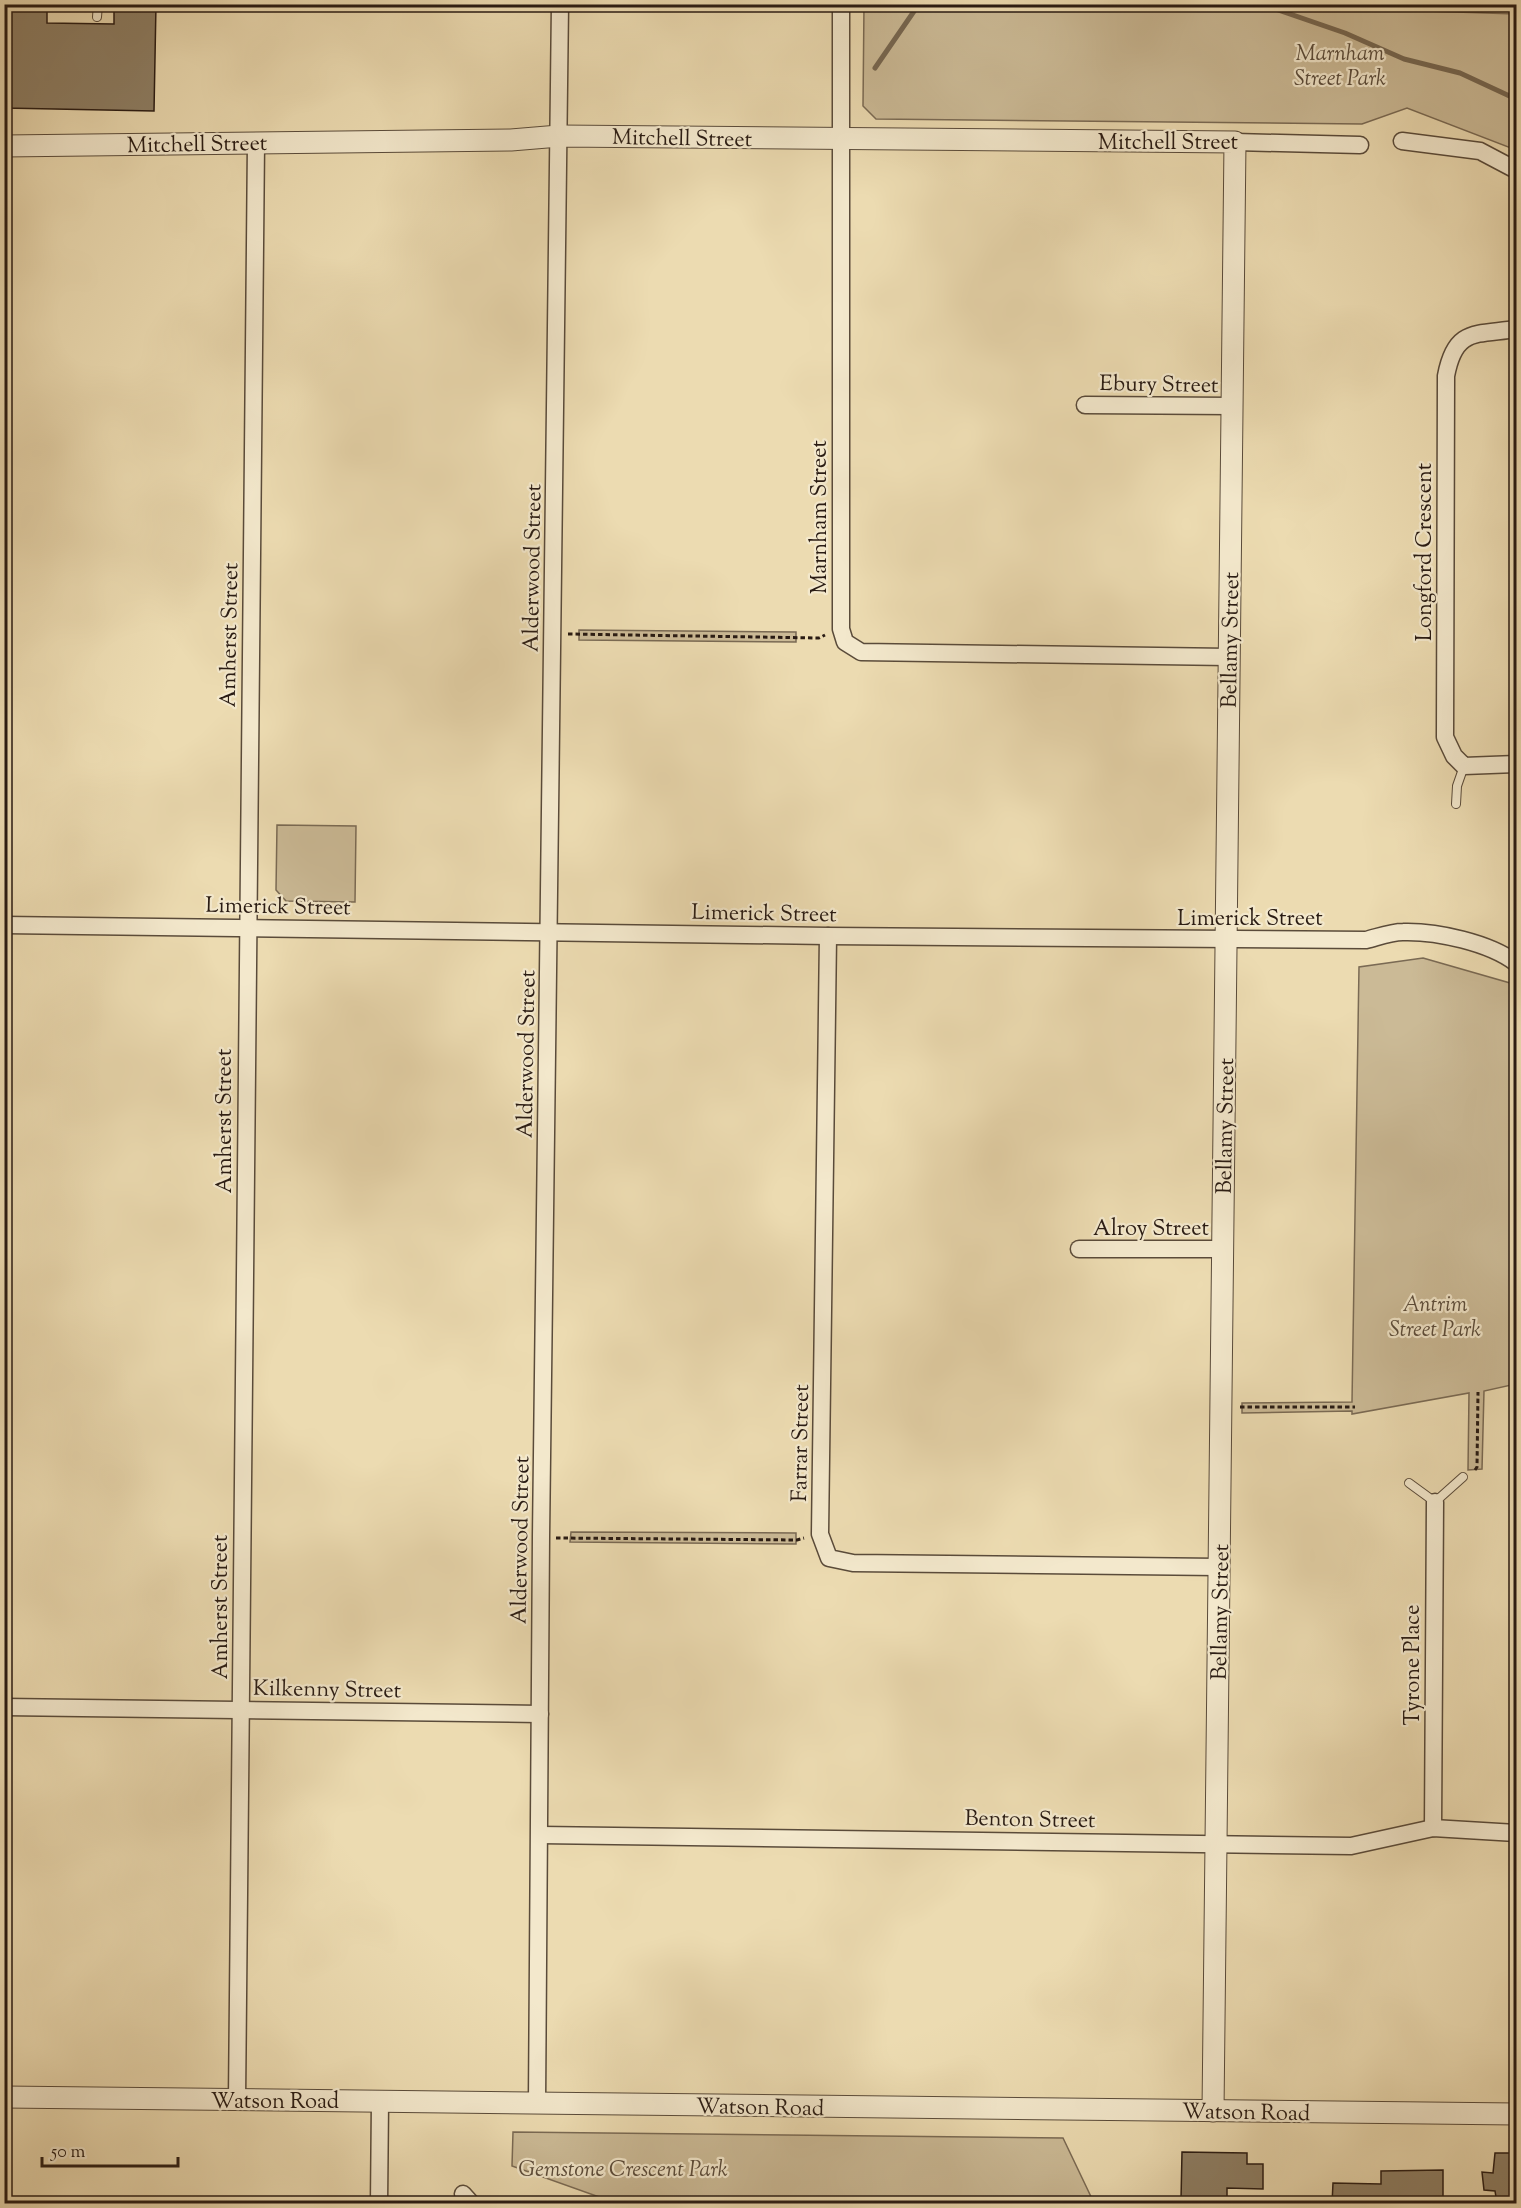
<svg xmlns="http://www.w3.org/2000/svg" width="1521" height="2208" font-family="'Sorts Mill Goudy',serif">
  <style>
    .green { fill: #cbba96; stroke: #7a6a54; stroke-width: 1.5 }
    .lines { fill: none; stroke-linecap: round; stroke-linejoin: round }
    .stream { stroke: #766751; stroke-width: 5 }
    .building { fill: #8e7f65; stroke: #291b13; stroke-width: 1.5 }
    .service-casing { stroke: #5a4b3a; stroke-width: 10 }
    .minor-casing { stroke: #5a4b3a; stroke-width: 19 }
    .tertiary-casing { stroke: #5a4b3a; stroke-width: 23 }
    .path { stroke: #291b13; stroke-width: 3; stroke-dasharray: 4.5 3; stroke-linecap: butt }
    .service { stroke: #f3e8cc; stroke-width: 8 }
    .minor { stroke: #f3e8cc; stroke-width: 16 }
    .tertiary { stroke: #f3e8cc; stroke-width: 21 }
    .labels { text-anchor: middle; stroke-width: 4.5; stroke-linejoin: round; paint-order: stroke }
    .park-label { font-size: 22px; font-style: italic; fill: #5a4b3a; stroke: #f3e8cc }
    .street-label { font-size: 22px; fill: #291b13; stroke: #f3e8cc }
  </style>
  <rect width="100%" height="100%" fill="#ecdbb1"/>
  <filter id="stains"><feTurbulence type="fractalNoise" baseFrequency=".00333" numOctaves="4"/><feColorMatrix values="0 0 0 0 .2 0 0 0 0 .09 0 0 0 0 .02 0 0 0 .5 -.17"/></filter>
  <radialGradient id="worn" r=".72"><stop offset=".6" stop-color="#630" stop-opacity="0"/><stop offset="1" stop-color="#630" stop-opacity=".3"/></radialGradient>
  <g class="green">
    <path d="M1365 4V9L1516 14V150L1407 108 1362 124 876 119 863 106 864 5Z"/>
    <path d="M579 630 796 632V642L579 640Z"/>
    <path d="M277 825 356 826 355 902 286 901 276 890Z"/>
    <path d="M1423 958 1510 983 1516 989V1384L1484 1391 1482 1469 1468 1470 1469 1393 1352 1414V1411L1242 1413V1403L1352 1402 1359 967Z"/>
    <path d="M571 1532 796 1533V1544L570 1542Z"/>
    <path d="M513 2132 1063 2138 1094 2203H616L512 2166Z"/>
  </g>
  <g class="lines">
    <g class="stream">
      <path d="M1261 4 1345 33 1404 59 1460 73 1516 99"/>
      <path d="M875 68 919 4"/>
    </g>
  </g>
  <g class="building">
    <path d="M4 4H47V23L114 24V4H156L154 111 4 108Z"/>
    <path d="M1182 2152 1247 2153V2164H1263V2189L1227 2188V2200H1181Z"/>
    <path d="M1495 2153H1516V2198L1496 2197 1495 2191 1484 2190 1482 2172 1493 2173Z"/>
    <path d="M1443 2170V2204H1332L1333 2183 1381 2184V2171Z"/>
  </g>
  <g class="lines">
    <g class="service-casing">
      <g id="service">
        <path d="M97 17 98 4"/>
        <path d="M1456 804 1457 786 1464 766"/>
        <path d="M1409 1483 1435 1502 1463 1477"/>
      </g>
    </g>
    <g class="minor-casing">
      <g id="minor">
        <path d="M841 4V629L845 642 861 652 1229 657"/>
        <path d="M1402 141 1480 151 1516 170"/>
        <path d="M1235 142 1360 145"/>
        <path d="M1516 329C1475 335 1455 328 1446 376L1445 737 1454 756 1464 766 1516 764"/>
        <path d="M1085 405 1233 406"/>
        <path d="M4 925 828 936 1366 940C1378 937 1391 932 1403 932 1437 931 1490 943 1516 963"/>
        <path d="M828 936 820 1534 829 1558 853 1563 1219 1567"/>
        <path d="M1079 1249H1223"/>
        <path d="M4 1707 540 1714"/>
        <path d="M1433 1828 1435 1502"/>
        <path d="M540 1835 1351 1846 1433 1828 1516 1833"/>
        <path d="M237 2100 256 142"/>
        <path d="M537 2104 541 1537 560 4"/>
        <path d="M463 2194 472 2204"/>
        <path d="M379 2204 380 2101"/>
      </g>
    </g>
    <g class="tertiary-casing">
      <g id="tertiary">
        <path d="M4 146 511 140 559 136 1235 142 1213 2111"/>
        <path d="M4 2097 1516 2114"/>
      </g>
    </g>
    <g class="path">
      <path d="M568 634 819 638 825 635"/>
      <path d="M1240 1407H1355"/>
      <path d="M1475 1470 1477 1467 1478 1392"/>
      <path d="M556 1538 797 1540 804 1538"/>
    </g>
    <use href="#service" class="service"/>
    <use href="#minor" class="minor"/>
    <use href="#tertiary" class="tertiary"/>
  </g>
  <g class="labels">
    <g class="park-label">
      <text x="1340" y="60">Marnham<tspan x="1340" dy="25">Street Park</tspan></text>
      <text x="1435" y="1311">Antrim<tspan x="1435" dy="25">Street Park</tspan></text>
      <text x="623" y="2176">Gemstone Crescent Park</text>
    </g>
    <g class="street-label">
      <text transform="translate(682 137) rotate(1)" y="8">Mitchell Street</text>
      <text x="1168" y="149">Mitchell Street</text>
      <text transform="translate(197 143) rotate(-1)" y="8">Mitchell Street</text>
      <text transform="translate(1159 383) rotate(1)" y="8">Ebury Street</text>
      <text transform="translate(818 517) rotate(-90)" y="8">Marnham Street</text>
      <text transform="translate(1423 552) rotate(-90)" y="8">Longford Crescent</text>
      <text transform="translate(531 568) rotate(-89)" y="8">Alderwood Street</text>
      <text transform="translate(228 635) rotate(-89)" y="8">Amherst Street</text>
      <text transform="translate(1229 640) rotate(-89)" y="8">Bellamy Street</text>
      <text transform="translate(278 905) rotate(1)" y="8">Limerick Street</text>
      <text transform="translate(764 912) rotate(1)" y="8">Limerick Street</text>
      <text x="1250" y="925">Limerick Street</text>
      <text transform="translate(525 1054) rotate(-89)" y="8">Alderwood Street</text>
      <text transform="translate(223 1121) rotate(-90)" y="8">Amherst Street</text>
      <text transform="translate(1224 1126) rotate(-89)" y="8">Bellamy Street</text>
      <text x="1151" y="1235">Alroy Street</text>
      <text transform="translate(799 1443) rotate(-89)" y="8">Farrar Street</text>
      <text transform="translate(519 1540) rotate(-89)" y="8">Alderwood Street</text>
      <text transform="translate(219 1607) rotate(-90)" y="8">Amherst Street</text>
      <text transform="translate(1219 1612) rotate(-89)" y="8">Bellamy Street</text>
      <text transform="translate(1411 1665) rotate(-90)" y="8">Tyrone Place</text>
      <text transform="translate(327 1688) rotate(1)" y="8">Kilkenny Street</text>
      <text transform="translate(1030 1818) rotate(1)" y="8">Benton Street</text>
      <text x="275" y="2108">Watson Road</text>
      <text transform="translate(760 2106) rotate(1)" y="8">Watson Road</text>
      <text transform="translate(1246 2111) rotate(1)" y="8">Watson Road</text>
    </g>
  </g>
  <rect width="1521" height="2208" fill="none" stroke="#ecdbb1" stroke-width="24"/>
  <rect x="6" y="6" width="1509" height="2196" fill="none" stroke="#291b13" stroke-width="3"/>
  <rect x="12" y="12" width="1497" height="2184" fill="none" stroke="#291b13" stroke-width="1.5"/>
  <path d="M42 2157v9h136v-9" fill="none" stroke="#291b13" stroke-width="3"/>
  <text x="51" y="2157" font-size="18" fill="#291b13" stroke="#f3e8cc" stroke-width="4.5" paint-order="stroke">50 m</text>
  <rect width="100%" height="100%" filter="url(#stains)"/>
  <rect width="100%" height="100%" fill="url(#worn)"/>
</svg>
